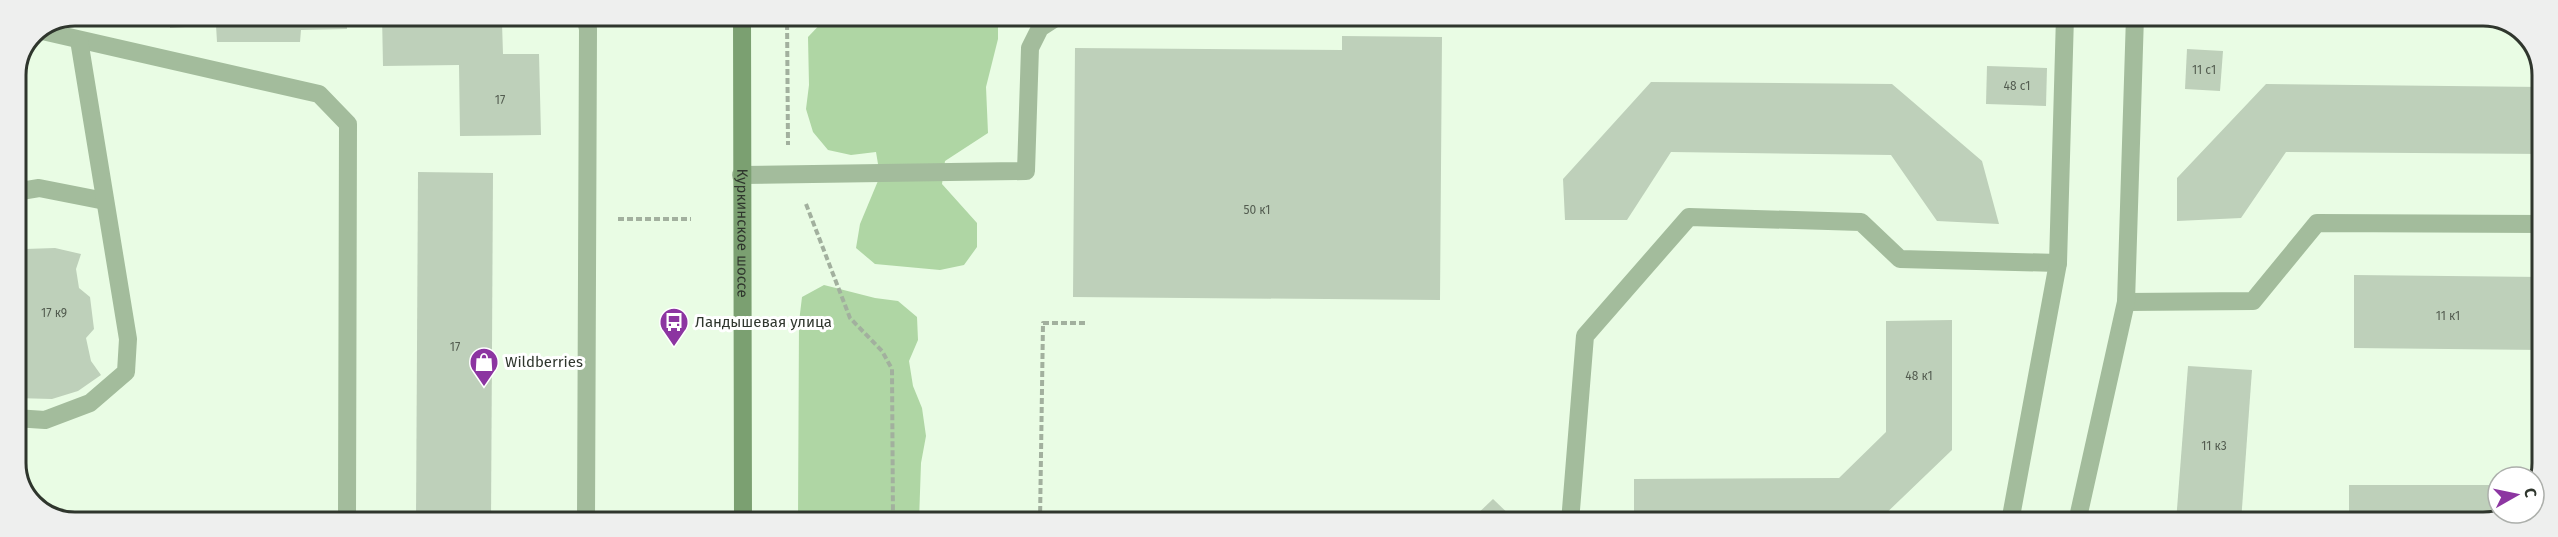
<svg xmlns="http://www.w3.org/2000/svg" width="2558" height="537" font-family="'Fira Sans',sans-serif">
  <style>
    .green { fill: #afd6a4 }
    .building { fill: #bed0ba }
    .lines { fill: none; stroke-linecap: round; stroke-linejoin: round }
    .path { stroke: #a2b09e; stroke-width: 4; stroke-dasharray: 6 3; stroke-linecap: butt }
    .service { stroke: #a3bc9c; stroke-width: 18 }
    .secondary { stroke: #7ba071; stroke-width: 18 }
    .labels { text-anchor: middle; stroke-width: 6; stroke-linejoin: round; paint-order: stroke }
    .number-label { font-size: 12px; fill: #535c50 }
    .street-label { font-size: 15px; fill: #2f362d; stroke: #fff }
    .poi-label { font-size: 15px; fill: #2f362d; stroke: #fff; text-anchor: start }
    .rim { fill: none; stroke: #2f362d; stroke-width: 3 }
  </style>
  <rect width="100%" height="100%" fill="#e9fce4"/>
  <g class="green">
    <path d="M829 15H998V39L986 87 988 133 945 161 942 184 977 223V247L964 265 940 270 875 264 856 248 860 224 880 176 876 152 851 155 828 150 813 132 806 109 809 85 808 37Z"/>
    <path d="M824 285 875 298 898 301 917 317 918 340 909 361 913 386 922 408 926 436 921 463 919 521H798L799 322 802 297Z"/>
  </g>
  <g class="building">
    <path d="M170 15H347V29L301 30 300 42H217L216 25 170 28Z"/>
    <path d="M382 15H475V24L502 23 503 54H539L541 135 460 136 459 65 383 66Z"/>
    <path d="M1342 36 1442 37 1440 300 1073 297 1075 48 1342 50Z"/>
    <path d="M2187 49 2223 51 2220 91 2185 89Z"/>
    <path d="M1987 66 2047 68 2046 106 1986 104Z"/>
    <path d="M1651 82 1892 84 1982 161 1999 224 1937 221 1891 155 1671 152 1627 220H1565L1563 179Z"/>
    <path d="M2266 84 2543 87 2542 154 2286 152 2241 218 2177 221V178Z"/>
    <path d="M418 172 493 173 491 521H416Z"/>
    <path d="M55 248 81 254 76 269 79 288 90 297 94 329 86 338 91 361 101 375 78 391 52 399 15 398V253L25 249Z"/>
    <path d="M2354 275 2542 277V350L2354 348Z"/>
    <path d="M1952 320V450L1877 522H1634V479L1839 478 1886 432V321Z"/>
    <path d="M2188 366 2252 370 2241 522H2176Z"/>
    <path d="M2349 485H2498V513H2508L2484 522H2349Z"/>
    <path d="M1493 499 1517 522H1469Z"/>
  </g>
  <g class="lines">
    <g class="path">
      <path d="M787 15 788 145"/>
      <path d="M806 204 850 318 882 351 892 369 893 521"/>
      <path d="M618 219H691"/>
      <path d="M1040 521 1043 323H1088"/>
    </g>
    <g class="service">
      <path d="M585 15 588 29 586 521"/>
      <path d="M38 30 319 94 348 124 347 521"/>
      <path d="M741 175 1026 171 1030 48 1040 28 1057 17 1178 15"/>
      <path d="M15 192 39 188 105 201"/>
      <path d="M2126 302 2253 301 2317 223 2542 224"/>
      <path d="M15 418 45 420 90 403 126 372 128 339 79 40"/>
      <path d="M1570 522 1585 336 1689 217 1861 222 1900 259 2058 263"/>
      <path d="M2010 522 2058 263 2065 16"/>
      <path d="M2077 522 2126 302 2135 16"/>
    </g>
    <path class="secondary" id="s1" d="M742 15 743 521"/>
  </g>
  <defs>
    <g id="bus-pin" transform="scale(1.5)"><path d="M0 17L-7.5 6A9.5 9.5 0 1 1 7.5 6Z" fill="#8c35a1" stroke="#fff"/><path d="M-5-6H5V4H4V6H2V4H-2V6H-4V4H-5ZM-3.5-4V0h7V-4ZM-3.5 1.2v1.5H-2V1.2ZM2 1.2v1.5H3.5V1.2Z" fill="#fff"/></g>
    <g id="shop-pin" transform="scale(1.5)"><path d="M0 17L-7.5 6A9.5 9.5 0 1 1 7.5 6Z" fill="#8c35a1" stroke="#fff"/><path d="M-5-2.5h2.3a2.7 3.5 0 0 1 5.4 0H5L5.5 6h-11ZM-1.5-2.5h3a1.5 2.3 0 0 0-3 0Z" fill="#fff"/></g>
  </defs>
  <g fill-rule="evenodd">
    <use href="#bus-pin" x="674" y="322"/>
    <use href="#shop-pin" x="484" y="362"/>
  </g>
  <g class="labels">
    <g class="number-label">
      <text x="2204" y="74">11 с1</text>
      <text x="2017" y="90">48 с1</text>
      <text x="500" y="104">17</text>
      <text x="1257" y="214">50 к1</text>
      <text x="54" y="317">17 к9</text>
      <text x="2448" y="320">11 к1</text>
      <text x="455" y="351">17</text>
      <text x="1919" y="380">48 к1</text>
      <text x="2214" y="450">11 к3</text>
    </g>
    <g class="street-label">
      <text dy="5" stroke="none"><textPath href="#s1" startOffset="218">Куркинское шоссе</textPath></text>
    </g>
    <g class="poi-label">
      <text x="695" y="327">Ландышевая улица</text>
      <text x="505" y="367">Wildberries</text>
    </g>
  </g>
  <path d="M0 0H2558V537H0ZM75 26H2483A49 49 0 0 1 2532 75V463A49 49 0 0 1 2483 512H75A49 49 0 0 1 26 463V75A49 49 0 0 1 75 26Z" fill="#eeefee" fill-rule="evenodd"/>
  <path class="rim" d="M75 26H2483A49 49 0 0 1 2532 75V463A49 49 0 0 1 2483 512H75A49 49 0 0 1 26 463V75A49 49 0 0 1 75 26Z"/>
  <g transform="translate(2516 495) rotate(81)"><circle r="28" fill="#ffffff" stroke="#acafab" stroke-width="1.5"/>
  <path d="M0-4.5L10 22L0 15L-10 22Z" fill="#8c35a1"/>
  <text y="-9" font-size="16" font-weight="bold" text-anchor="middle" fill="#2f362d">С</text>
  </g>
</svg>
